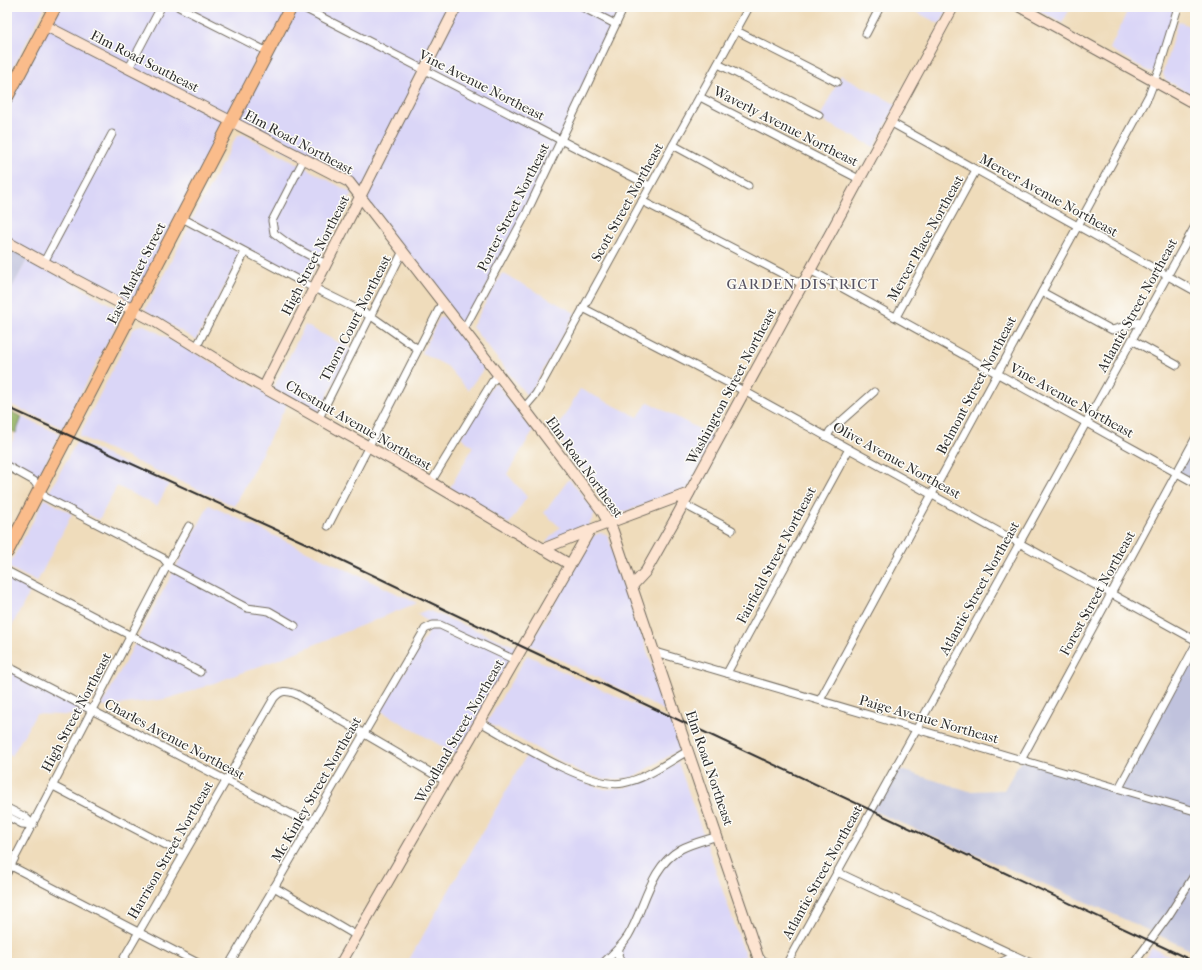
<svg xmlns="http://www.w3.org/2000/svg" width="1202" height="970" font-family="'IM FELL French Canon',serif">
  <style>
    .built { fill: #dad6f7 }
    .industrial { fill: #c0c2dd }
    .forest { fill: #94b266; stroke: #606e48 }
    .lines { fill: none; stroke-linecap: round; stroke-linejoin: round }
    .street-casing { stroke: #70695d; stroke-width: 9 }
    .secondary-casing { stroke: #70695d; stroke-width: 12 }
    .primary-casing { stroke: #70695d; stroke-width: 14 }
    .street { stroke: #fff; stroke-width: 7 }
    .secondary { stroke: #fde4d1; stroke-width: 10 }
    .primary { stroke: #fabc8b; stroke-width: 12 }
    .rail { stroke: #2b2b2b; stroke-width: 2 }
    .labels { text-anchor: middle; stroke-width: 3; stroke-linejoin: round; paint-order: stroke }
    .street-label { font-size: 14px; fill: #2b2b2b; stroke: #fdfcf7 }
    .neighbourhood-label { font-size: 15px; letter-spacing: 1px; fill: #575362; stroke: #fdfcf7 }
  </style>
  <rect width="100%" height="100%" fill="#fdfcf7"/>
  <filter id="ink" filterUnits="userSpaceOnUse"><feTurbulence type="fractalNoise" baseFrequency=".025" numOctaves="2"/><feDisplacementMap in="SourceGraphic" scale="8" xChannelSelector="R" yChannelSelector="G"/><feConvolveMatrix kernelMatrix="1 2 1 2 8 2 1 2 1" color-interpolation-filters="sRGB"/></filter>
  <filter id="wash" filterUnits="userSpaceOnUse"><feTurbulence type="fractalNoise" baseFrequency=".012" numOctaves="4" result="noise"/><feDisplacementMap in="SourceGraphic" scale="16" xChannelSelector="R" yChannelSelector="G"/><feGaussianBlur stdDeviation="0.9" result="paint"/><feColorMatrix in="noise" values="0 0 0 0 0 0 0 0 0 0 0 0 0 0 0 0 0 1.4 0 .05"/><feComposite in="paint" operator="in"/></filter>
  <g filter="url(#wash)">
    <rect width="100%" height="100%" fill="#efdcbb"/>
    <g class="built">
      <path d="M7 7H45L7 79Z"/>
      <path d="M55 7H624L526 214 464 329 355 189 232 122 134 311 7 242V97Z"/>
      <path d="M906 7H949L940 24Z"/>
      <path d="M1033 7H1071L1062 23Z"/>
      <path d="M1129 7H1176L1157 69 1154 72H1150L1110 49Z"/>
      <path d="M1178 21 1195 29V96L1166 80 1164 77 1163 72Z"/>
      <path d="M841 75 897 105 874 147 819 119Z"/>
      <path d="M243 134 352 193 308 281 192 220 236 137Z"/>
      <path d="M190 225 242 253 196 340 145 310Z"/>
      <path d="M28 258 122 311 123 313 63 428 7 403V297Z"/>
      <path d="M502 273 575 313 528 397 472 327Z"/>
      <path d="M445 317 485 367 468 390 447 366 422 353 439 318Z"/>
      <path d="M144 325 287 404 235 506 79 436 132 331 137 326Z"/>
      <path d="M305 325 351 349 318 414 273 389Z"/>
      <path d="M496 383 533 431 507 474 527 497 509 524 450 488 473 447 461 437 492 386Z"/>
      <path d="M580 389 638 417 648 402 716 438 687 490 618 514 555 432Z"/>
      <path d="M22 417 60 434 38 478 7 463V454Z"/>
      <path d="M77 441 169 484 157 506 117 486 99 520 48 494Z"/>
      <path d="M569 479 596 512 587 528 545 543 560 527 544 513Z"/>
      <path d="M45 499 72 514 37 582 8 567Z"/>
      <path d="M209 505 417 603 279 659 195 690 166 699 101 707Z"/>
      <path d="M600 533 606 534 609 539 668 712 530 645 589 543 593 536Z"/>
      <path d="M7 574 32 588 7 635Z"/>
      <path d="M427 610 517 647 457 755 381 711 429 631 427 621 417 614Z"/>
      <path d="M527 655 672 722 681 749 631 778 605 780 581 772 487 722Z"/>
      <path d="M7 668 89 711 87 716 36 714 12 756 7 754Z"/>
      <path d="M528 753 588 784 605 789 623 788 632 785 678 762 748 963H407Z"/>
      <path d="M1152 948 1183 963H1141Z"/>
    </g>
    <g class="industrial">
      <path d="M7 246 28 258 7 297Z"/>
      <path d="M1195 444V483L1177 472Z"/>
      <path d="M1195 646V952L1100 908 871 810 895 768 969 791 1004 790 1021 760 1119 788Z"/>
    </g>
    <path class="forest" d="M7 410 22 417 16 433 7 428Z"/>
  </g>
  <g filter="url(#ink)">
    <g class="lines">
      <g class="street-casing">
        <g id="street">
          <path d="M179 7 268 52"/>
          <path d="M302 7 650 186"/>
          <path d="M582 7 615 24"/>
          <path d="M737 31 837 82"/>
          <path d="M866 34 880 7"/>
          <path d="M718 64 819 115"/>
          <path d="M129 68 161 7"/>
          <path d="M700 97 859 179"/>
          <path d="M890 122 1195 291"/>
          <path d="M673 145 748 186"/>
          <path d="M304 159 272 221 274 233 290 245 326 264"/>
          <path d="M642 201 802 284"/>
          <path d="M182 218 300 281 371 316 418 349"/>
          <path d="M44 262 112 134"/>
          <path d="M810 270 1195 483"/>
          <path d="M1042 292 1112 330 1142 321"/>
          <path d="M583 308 744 391 1195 640"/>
          <path d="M896 317 976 170"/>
          <path d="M464 329 526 214 624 7"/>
          <path d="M1132 340 1177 365"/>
          <path d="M197 346 245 252"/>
          <path d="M524 408 536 394 749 7"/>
          <path d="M319 418 403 251"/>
          <path d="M827 437 830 431 874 392"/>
          <path d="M7 466 34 481 45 497 163 558 168 564 7 873"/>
          <path d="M431 482 492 382 498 375"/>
          <path d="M683 504 732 530"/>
          <path d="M189 526 168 564 169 567 247 608 269 611 295 626"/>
          <path d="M328 526 442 303"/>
          <path d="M7 571 200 672"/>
          <path d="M655 652 1195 811"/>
          <path d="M7 666 310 824"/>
          <path d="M727 673 849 449"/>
          <path d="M820 700 1149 95 1160 66 1178 7"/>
          <path d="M480 722C511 739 589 790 623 783 646 779 668 762 688 751"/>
          <path d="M1021 760 1195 439"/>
          <path d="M53 786 183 854"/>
          <path d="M1119 788 1195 646"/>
          <path d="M7 808 25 817 33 825"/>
          <path d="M7 816 22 824 33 825"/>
          <path d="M11 866 198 963"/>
          <path d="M837 872 1031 963"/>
          <path d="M274 887 357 936"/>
          <path d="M619 949 618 956 621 963"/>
          <path d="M758 957 768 963"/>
          <path d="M121 963 274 698C281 690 286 690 296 694L445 781"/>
          <path d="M230 963 425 629 433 625H440L515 660"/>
          <path d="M603 963C612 955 621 947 628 936 645 908 649 867 681 849 692 843 706 840 718 836"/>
          <path d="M787 963 1195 226"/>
          <path d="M999 963 1015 956"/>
          <path d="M1134 963 1169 915 1195 874"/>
        </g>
      </g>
      <g class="secondary-casing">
        <g id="secondary">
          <path d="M1020 7 1195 104"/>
          <path d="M46 26 349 182 524 408 602 511 613 531 760 963"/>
          <path d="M7 242 76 280 154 321 250 380 412 471 569 564"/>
          <path d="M264 387 456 7"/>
          <path d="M543 549 590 530"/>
          <path d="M633 585 646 571 673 523 953 7"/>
          <path d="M341 963 590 530 689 493"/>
        </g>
      </g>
      <g class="primary-casing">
        <g id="primary">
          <path d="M7 97 55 7"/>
          <path d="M7 552 291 7"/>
        </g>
      </g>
      <use href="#street" class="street"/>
      <use href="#secondary" class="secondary"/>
      <use href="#primary" class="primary"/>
      <path class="rail" d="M7 407 314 547 523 647 1195 962"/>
    </g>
  </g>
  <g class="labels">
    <g class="street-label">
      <text transform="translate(145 61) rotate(27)" y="5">Elm Road Southeast</text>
      <text transform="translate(482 85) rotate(27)" y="5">Vine Avenue Northeast</text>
      <text transform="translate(786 126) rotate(27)" y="5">Waverly Avenue Northeast</text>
      <text transform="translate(299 142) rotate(28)" y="5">Elm Road Northeast</text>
      <text transform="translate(1049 195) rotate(29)" y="5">Mercer Avenue Northeast</text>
      <text transform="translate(627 202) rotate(-61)" y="5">Scott Street Northeast</text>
      <text transform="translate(513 207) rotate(-63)" y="5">Porter Street Northeast</text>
      <text transform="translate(925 238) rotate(-61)" y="5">Mercer Place Northeast</text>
      <text transform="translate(315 255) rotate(-63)" y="5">High Street Northeast</text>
      <text transform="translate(136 273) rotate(-63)" y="5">East Market Street</text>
      <text transform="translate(1137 305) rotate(-61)" y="5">Atlantic Street Northeast</text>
      <text transform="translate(355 318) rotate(-63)" y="5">Thorn Court Northeast</text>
      <text transform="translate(976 385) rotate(-62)" y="5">Belmont Street Northeast</text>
      <text transform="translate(731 386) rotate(-62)" y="5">Washington Street Northeast</text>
      <text transform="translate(1072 400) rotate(29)" y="5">Vine Avenue Northeast</text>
      <text transform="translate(359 425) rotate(30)" y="5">Chestnut Avenue Northeast</text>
      <text transform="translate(897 460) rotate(29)" y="5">Olive Avenue Northeast</text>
      <text transform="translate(585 467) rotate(54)" y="5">Elm Road Northeast</text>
      <text transform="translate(776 555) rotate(-62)" y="5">Fairfield Street Northeast</text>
      <text transform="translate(979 588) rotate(-61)" y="5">Atlantic Street Northeast</text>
      <text transform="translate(1097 593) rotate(-61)" y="5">Forest Street Northeast</text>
      <text transform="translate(76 712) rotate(-62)" y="5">High Street Northeast</text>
      <text transform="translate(929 719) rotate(16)" y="5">Paige Avenue Northeast</text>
      <text transform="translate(459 731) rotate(-60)" y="5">Woodland Street Northeast</text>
      <text transform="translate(175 739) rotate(28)" y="5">Charles Avenue Northeast</text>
      <text transform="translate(710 768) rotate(71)" y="5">Elm Road Northeast</text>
      <text transform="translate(316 789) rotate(-60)" y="5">Mc Kinley Street Northeast</text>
      <text transform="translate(170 850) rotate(-60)" y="5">Harrison Street Northeast</text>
      <text transform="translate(822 872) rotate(-61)" y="5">Atlantic Street Northeast</text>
    </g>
    <g class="neighbourhood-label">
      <text x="803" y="289">GARDEN DISTRICT</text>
    </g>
  </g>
  <rect width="1202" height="970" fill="none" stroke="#fdfcf7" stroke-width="24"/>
</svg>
